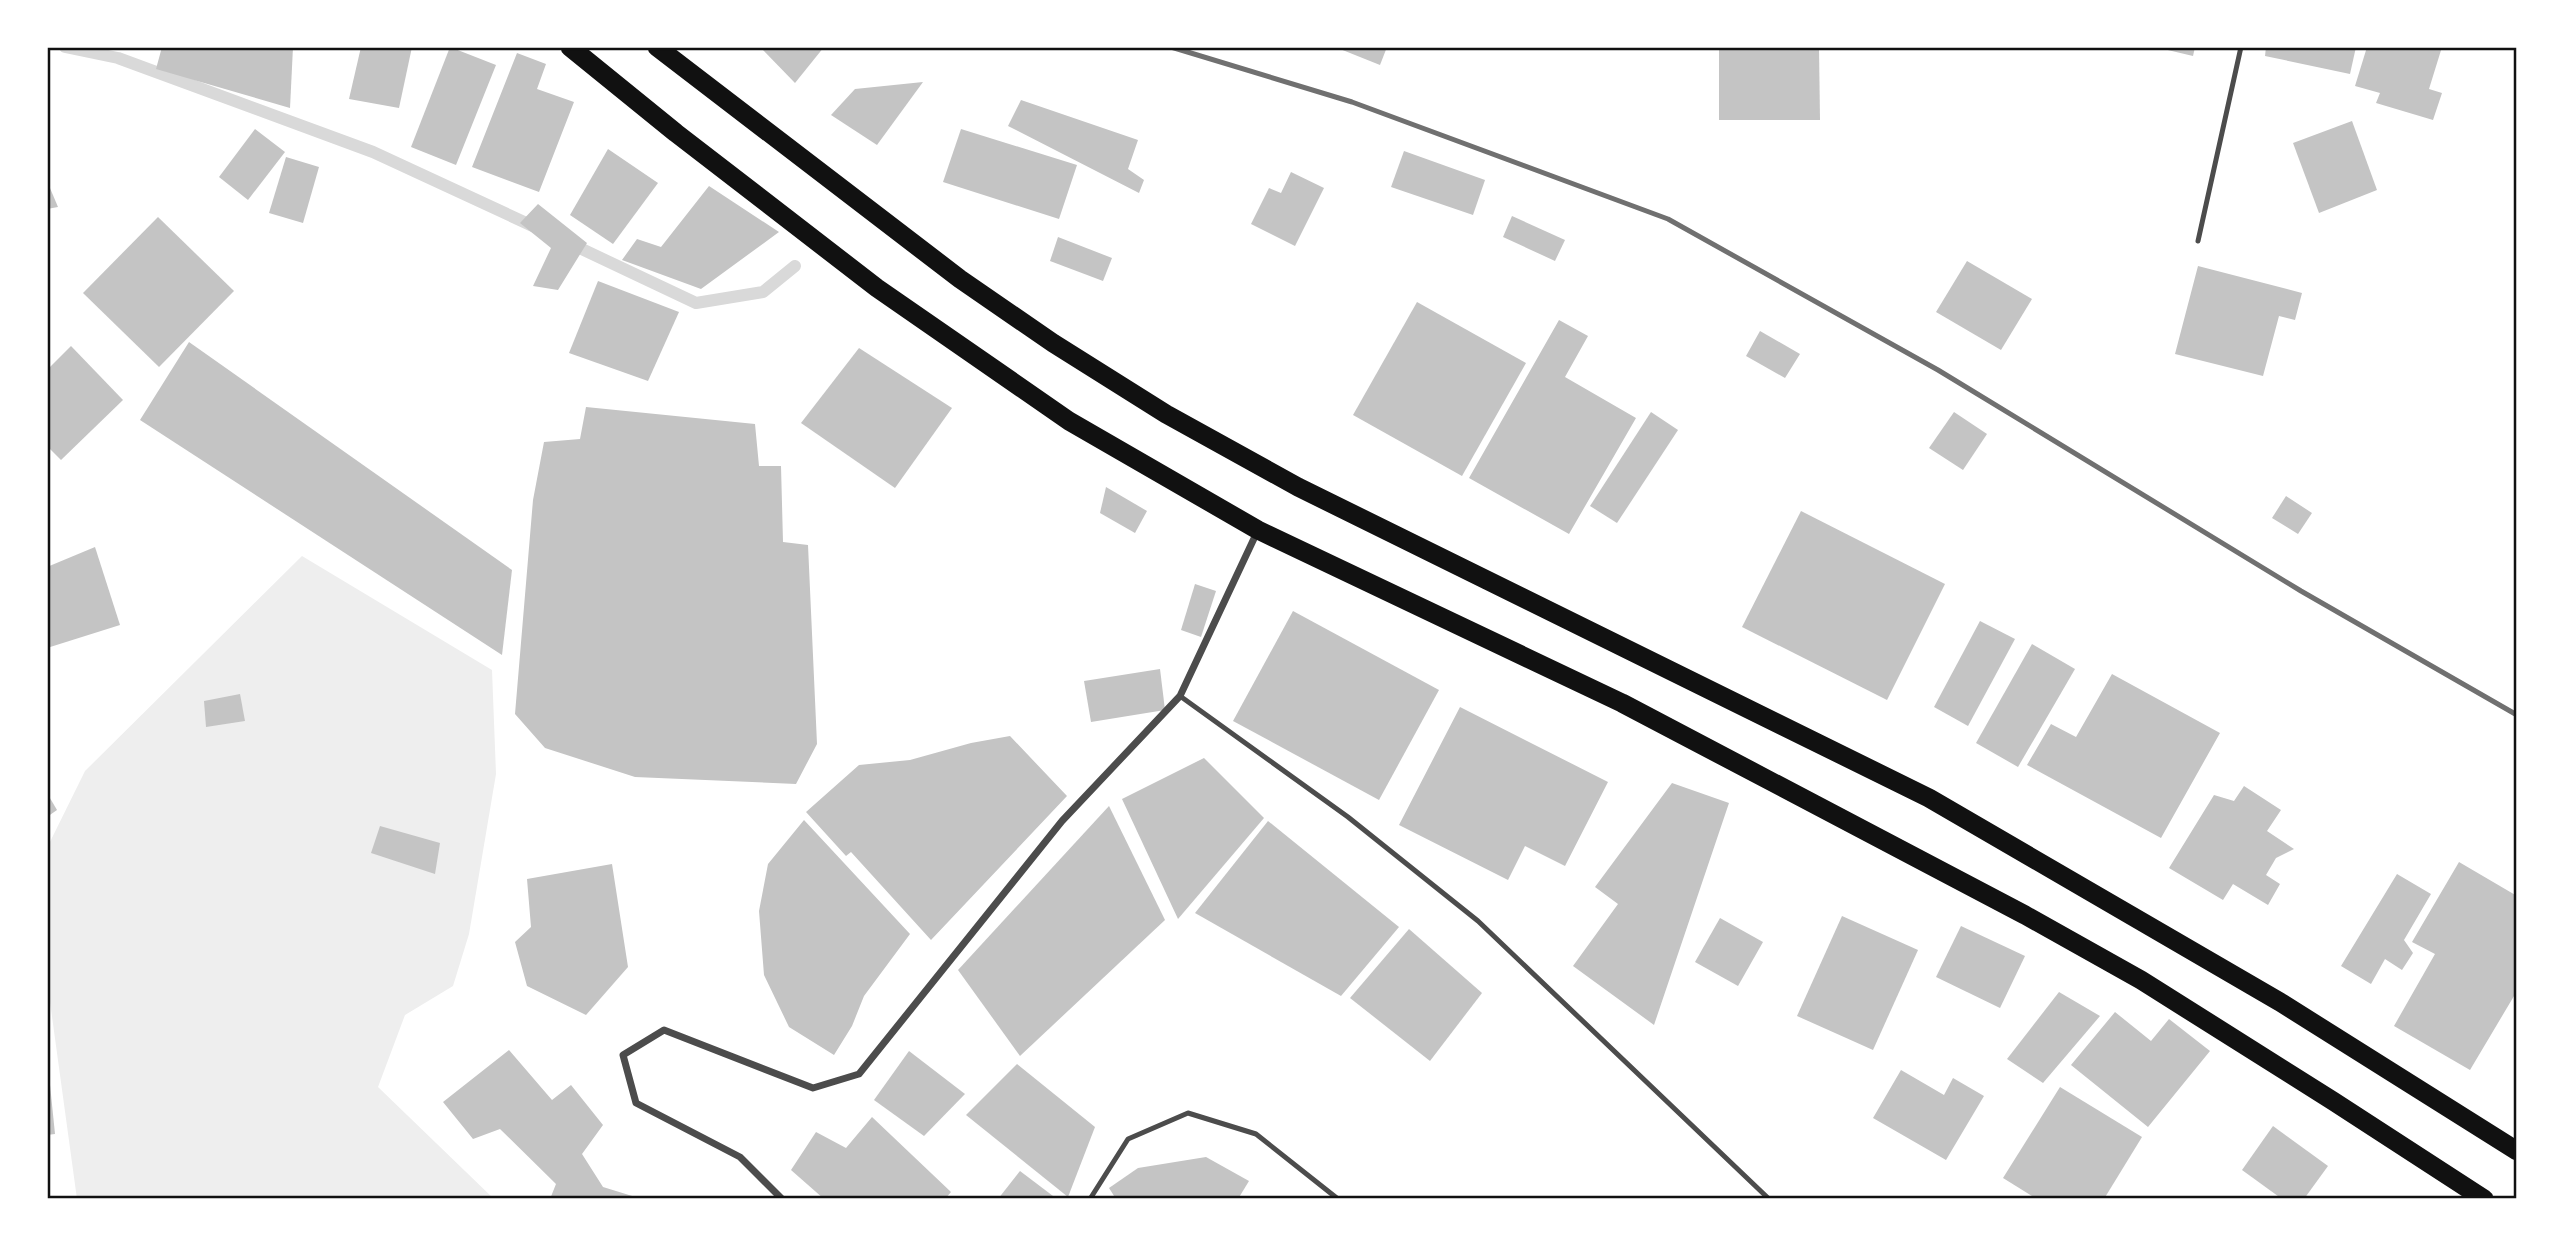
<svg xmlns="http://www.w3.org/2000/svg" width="2564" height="1246" font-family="Jost,sans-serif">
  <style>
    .green { fill: #eee }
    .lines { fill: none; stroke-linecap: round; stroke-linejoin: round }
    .stream { stroke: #d9d9d9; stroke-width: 12 }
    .building { fill: #c4c4c4 }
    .service { stroke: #4c4c4c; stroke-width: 5 }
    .minor { stroke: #4c4c4c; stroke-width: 7 }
    .trunk { stroke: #111; stroke-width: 19 }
    .rail { stroke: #707070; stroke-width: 5 }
    .neatline { fill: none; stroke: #111; stroke-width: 2.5 }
  </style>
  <rect width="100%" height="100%" fill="#fff"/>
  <path class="green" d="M302 556 492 670 496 774 469 934 453 986 405 1015 378 1087 494 1199H77L47 980V848L85 771Z"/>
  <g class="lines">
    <g class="stream">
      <path d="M65 47 118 58 373 152 537 228"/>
      <path d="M569 243 696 303 763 292 795 266"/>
    </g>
  </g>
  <g class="building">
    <path d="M162 47H293L290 108 156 69Z"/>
    <path d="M361 47H412L399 108 349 99Z"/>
    <path d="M450 47 496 65 456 165 411 147Z"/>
    <path d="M760 47H824L795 83Z"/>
    <path d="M1335 47H1387L1380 65Z"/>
    <path d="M1819 47 1820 120H1719V48Z"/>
    <path d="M2155 47H2195L2193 56Z"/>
    <path d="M2266 47H2356L2350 74 2265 56Z"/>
    <path d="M2367 47H2442L2429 89 2442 93 2433 120 2376 103 2380 93 2355 86Z"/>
    <path d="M517 53 546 64 537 89 574 102 539 192 472 167Z"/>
    <path d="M923 82 877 145 831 115 855 89Z"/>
    <path d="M1021 100 1138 140 1128 169 1144 180 1139 193 1008 126Z"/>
    <path d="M2352 121 2377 190 2319 213 2293 143Z"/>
    <path d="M255 129 285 152 248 200 219 177Z"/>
    <path d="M961 129 1077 165 1059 219 943 182Z"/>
    <path d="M608 149 658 183 613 244 570 215Z"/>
    <path d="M1404 151 1485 180 1473 215 1391 187Z"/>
    <path d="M286 157 319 167 303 223 269 213Z"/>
    <path d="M1291 172 1324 188 1295 246 1251 224 1269 188 1281 193Z"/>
    <path d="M47 181 58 207 47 209Z"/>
    <path d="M709 186 779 232 701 289 622 260 637 239 661 247Z"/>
    <path d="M538 204 587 243 558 290 533 286 551 248 520 223Z"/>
    <path d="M1512 216 1565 240 1555 261 1503 237Z"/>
    <path d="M158 217 234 291 159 367 83 293Z"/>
    <path d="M1058 237 1112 258 1103 281 1050 261Z"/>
    <path d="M1967 261 2032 299 2001 350 1936 312Z"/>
    <path d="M2198 266 2302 293 2295 320 2279 316 2263 376 2175 354Z"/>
    <path d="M598 281 679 312 648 381 569 353Z"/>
    <path d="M1417 302 1526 363 1462 476 1353 415Z"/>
    <path d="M1559 320 1588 336 1565 377 1636 418 1569 534 1469 478Z"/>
    <path d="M1760 331 1800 354 1785 378 1746 356Z"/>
    <path d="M189 342 512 570 502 655 140 420Z"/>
    <path d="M71 346 123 400 61 460 47 446V370Z"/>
    <path d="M859 348 952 408 895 488 801 423Z"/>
    <path d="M586 407 755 424 759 466H781L783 542 808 545 817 744 796 784 635 777 545 748 515 714 533 500 544 442 580 439Z"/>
    <path d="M1651 412 1678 430 1617 523 1590 506Z"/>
    <path d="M1954 412 1987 434 1963 470 1929 448Z"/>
    <path d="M1106 487 1147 511 1135 533 1100 513Z"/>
    <path d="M2286 496 2312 513 2298 534 2272 518Z"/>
    <path d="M1801 511 1945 584 1887 700 1742 627Z"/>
    <path d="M95 547 120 625 47 648V567Z"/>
    <path d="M1195 584 1216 591 1201 637 1181 630Z"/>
    <path d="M1293 611 1439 690 1379 800 1233 721Z"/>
    <path d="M1980 621 2015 639 1968 726 1934 707Z"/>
    <path d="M2032 644 2075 669 2018 767 1976 743Z"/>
    <path d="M1160 669 1165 710 1091 722 1084 681Z"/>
    <path d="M2112 674 2220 733 2161 838 2027 765 2051 724 2076 737Z"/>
    <path d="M240 694 245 721 206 727 204 701Z"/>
    <path d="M1460 707 1608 782 1565 866 1525 846 1508 880 1399 825Z"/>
    <path d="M1010 736 1067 796 931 940 851 852 846 856 806 812 859 765 910 760 971 743Z"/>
    <path d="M1204 758 1264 818 1178 919 1122 799Z"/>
    <path d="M1672 783 1729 803 1654 1025 1573 966 1618 904 1595 887Z"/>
    <path d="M2244 786 2281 810 2267 831 2294 849 2276 858 2266 875 2280 884 2268 905 2233 884 2223 900 2169 868 2214 795 2234 801Z"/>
    <path d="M47 793 57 810 47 817Z"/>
    <path d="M1109 806 1165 920 1020 1056 958 970Z"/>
    <path d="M804 820 910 934 864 996 852 1026 834 1055 789 1027 764 975 759 911 768 864Z"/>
    <path d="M1268 821 1399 927 1341 996 1195 913Z"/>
    <path d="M380 826 440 843 435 874 371 853Z"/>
    <path d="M2459 862 2517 896V991L2470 1070 2394 1026 2435 954 2412 942Z"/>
    <path d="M612 864 628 967 586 1015 527 986 515 942 531 927 527 879Z"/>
    <path d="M2397 874 2431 894 2404 940 2413 953 2402 970 2385 959 2371 984 2341 966Z"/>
    <path d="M1842 916 1918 950 1873 1050 1797 1016Z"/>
    <path d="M1720 918 1763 942 1738 986 1695 962Z"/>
    <path d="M1961 926 2025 956 2000 1008 1936 977Z"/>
    <path d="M1409 929 1482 993 1430 1061 1350 998Z"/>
    <path d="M2059 992 2100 1016 2043 1083 2007 1059Z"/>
    <path d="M2115 1012 2151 1041 2169 1019 2210 1051 2148 1127 2071 1065Z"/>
    <path d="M509 1050 552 1100 571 1085 603 1125 582 1154 603 1187 642 1199H550L556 1184 500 1129 473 1139 443 1102Z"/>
    <path d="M909 1051 965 1094 924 1136 874 1100Z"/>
    <path d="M1017 1064 1095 1127 1068 1197 966 1115Z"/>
    <path d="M1901 1070 1944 1095 1953 1078 1984 1096 1946 1160 1873 1118Z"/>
    <path d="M47 1075H49L55 1134 47 1135Z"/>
    <path d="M2060 1087 2142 1137 2104 1199H2037L2003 1178Z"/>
    <path d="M872 1117 951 1192 945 1199H824L791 1170 816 1132 846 1148Z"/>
    <path d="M2273 1126 2328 1166 2304 1199H2282L2242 1170Z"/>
    <path d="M1206 1157 1249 1181 1238 1199H1116L1109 1188 1138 1168Z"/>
    <path d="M1020 1171 1057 1199H998Z"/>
  </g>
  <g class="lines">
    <g class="service">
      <path d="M2198 241 2241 47"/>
      <path d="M1180 696 1348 817 1478 921 1769 1199"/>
      <path d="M1090 1199 1128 1139 1188 1113 1256 1134 1338 1199"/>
    </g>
    <path class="minor" d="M782 1199 740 1157 636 1103 623 1055 664 1030 813 1088 859 1074 1062 821 1180 696 1258 530"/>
    <g class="trunk">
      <path d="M570 47 676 133 877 288 1069 421 1258 530 1622 703 2025 915 2141 980 2333 1101 2484 1199"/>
      <path d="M657 47 960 279 1053 343 1166 414 1298 487 1929 798 2280 1002 2517 1151"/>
    </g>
    <path class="rail" d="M1171 47 1352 102 1668 219 1938 370 2301 591 2517 715"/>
  </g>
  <rect width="2564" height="1246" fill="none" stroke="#ffffff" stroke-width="98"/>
  <rect x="49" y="49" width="2466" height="1148" class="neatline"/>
</svg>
